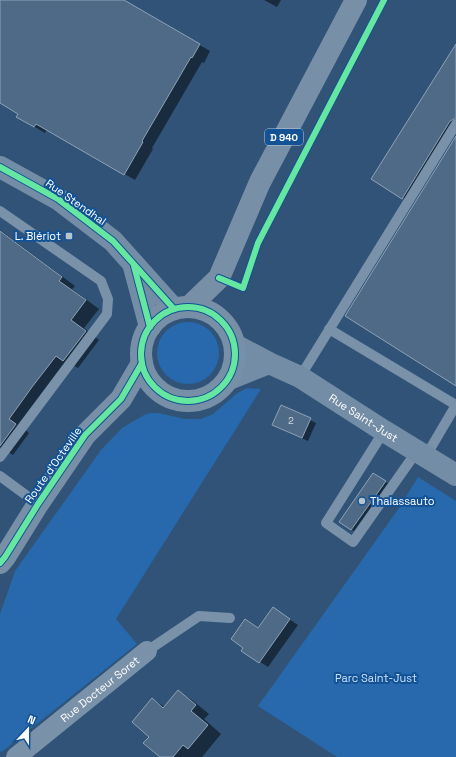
<svg xmlns="http://www.w3.org/2000/svg" width="456" height="757" font-family="'Space Grotesk',sans-serif">
  <style>
    .green { fill: #2769ac }
    .shadow { fill: #0007 }
    .building { fill: #4e6a86; stroke: #8ea2b7 }
    .lines { fill: none; stroke-linecap: round; stroke-linejoin: round }
    .lane { stroke: #7991a9; stroke-width: 10 }
    .street { stroke: #7991a9; stroke-width: 20 }
    .secondary { stroke: #748da6; stroke-width: 22 }
    .primary { stroke: #778fa7; stroke-width: 22 }
    .cycleway-casing { stroke: #135294; stroke-width: 8 }
    .cycleway { stroke: #66e7a1; stroke-width: 6 }
    .poi-dot { fill: #b7c3cf; stroke: #135294; stroke-width: 1.5 }
    .labels { text-anchor: middle; stroke-width: 4; stroke-linejoin: round; paint-order: stroke }
    .number-label { font-size: 9px; fill: #d3dae1 }
    .shield { fill: #135294; stroke: #b8cbdf; stroke-width: 1 }
    .shield-label { font-size: 10px; font-weight: bold; fill: #fff }
    .street-label { font-size: 11px; fill: #fff; stroke: #135294 }
    .poi-label { font-size: 11px; fill: #fff; stroke: #135294; text-anchor: end }
    .park-label { font-size: 11px; fill: #cae3fd; stroke: #135294 }
  </style>
  <rect width="100%" height="100%" fill="#305377"/>
  <g class="green">
    <circle cx="188" cy="353" r="31"/>
    <path d="M247 388 261 389 116 619 137 644 3 751 0 752V614L15 571 101 450 122 428 144 415 150 413H158L185 419H201L213 414 236 394Z"/>
    <path d="M418 477 456 501V757H337L258 706 399 508Z"/>
  </g>
  <g class="shadow">
    <path d="M4 0H122L210 51 204 63 202 62 152 148 153 149 135 180 47 129 45 133 18 117 20 113 0 102V7Z"/>
    <path d="M264 0H281L277 7Z"/>
    <path d="M456 46V121L406 200 373 179Z"/>
    <path d="M0 230 75 286 72 289 99 309 84 328 99 340 78 368 69 363 22 427 29 433 13 455 0 447Z"/>
    <path d="M282 406 316 423 308 441 279 428Z"/>
    <path d="M374 474 388 483 354 531 340 522Z"/>
    <path d="M273 608 298 625 268 667 243 651Z"/>
    <path d="M178 692 192 700 209 714 204 719 221 734 202 757H161L150 737 152 699 165 707Z"/>
  </g>
  <g class="building">
    <path d="M0 0H124L200 44 192 58 191 57 142 141 143 142 124 175 36 124 34 127 16 117 18 114 0 103Z"/>
    <path d="M456 44V118L450 121 402 199 371 179Z"/>
    <path d="M456 136V386L345 316Z"/>
    <path d="M0 231 62 277 59 281 86 300 71 320 86 331 63 361 56 356 32 387 9 419 16 424 0 446Z"/>
    <path d="M281 405 311 418 302 438 272 425Z"/>
    <path d="M373 473 386 481 351 530 339 522Z"/>
    <path d="M273 607 290 619 259 663 241 651 243 648 231 639 245 619 258 628Z"/>
    <path d="M178 690 196 705 191 711 208 725 188 749 183 745 173 757H160L143 743 149 737 132 722 152 698 163 708Z"/>
  </g>
  <g class="lines">
    <g class="lane">
      <path d="M0 211 101 281 108 299 107 314 0 457"/>
      <path d="M329 329 456 405"/>
      <path d="M300 377 456 124"/>
      <path d="M384 431 326 523 353 542 417 451"/>
      <path d="M426 456 456 405"/>
      <path d="M0 476 38 504"/>
      <path d="M147 651 199 616 230 618"/>
    </g>
    <path class="street" id="s1" d="M16 757 147 651"/>
    <g class="secondary">
      <path d="M0 167 58 199 113 241 174 309"/>
      <path d="M134 267 150 327"/>
      <path id="s2" d="M235 345 269 363 300 377 384 431 456 475"/>
      <path d="M229 379 269 363"/>
    </g>
    <g class="primary">
      <circle cx="188" cy="354" r="47"/>
      <path d="M189 307 219 278 260 182 356 0"/>
      <path d="M0 563 5 557 38 504 85 435 121 399 142 363"/>
    </g>
    <g class="cycleway-casing">
      <g id="cycleway">
        <path d="M0 167 58 199 113 241 174 309"/>
        <path d="M134 266 150 327"/>
        <path d="M219 278 243 288 258 243 384 0"/>
        <circle cx="188" cy="354" r="47"/>
        <path d="M0 563 5 557 38 504 85 435 121 399 142 363"/>
      </g>
    </g>
    <use href="#cycleway" class="cycleway"/>
  </g>
  <g class="poi-dot">
    <rect x="65" y="232" width="8" height="8" rx="2"/>
    <circle cx="362" cy="501" r="4"/>
  </g>
  <g class="labels">
    <g class="number-label">
      <text x="291" y="424">2</text>
    </g>
    <rect class="shield" x="265" y="129" width="38" height="16" rx="3"/>
    <g class="shield-label">
      <text x="284" y="141">D 940</text>
    </g>
    <g class="street-label">
      <text transform="translate(76 202) rotate(35)" y="4">Rue Stendhal</text>
      <text dy="4" stroke="none"><textPath href="#s2" startOffset="148">Rue Saint-Just</textPath></text>
      <text transform="translate(53 465) rotate(-55)" y="4">Route d'Octeville</text>
      <text dy="4" stroke="none"><textPath href="#s1" startOffset="108">Rue Docteur Soret</textPath></text>
    </g>
    <g class="poi-label">
      <text x="61" y="240">L. Blériot</text>
      <text x="370" y="505" text-anchor="start">Thalassauto</text>
    </g>
    <g class="park-label">
      <text x="376" y="682">Parc Saint-Just</text>
    </g>
  </g>
  <g transform="translate(28 729) rotate(22)" stroke="#135294" stroke-width="3" paint-order="stroke">
  <path d="M0-3L7 15L0 10L-7 15Z" fill="#ffffff"/>
  <text y="-6" font-size="11" font-weight="bold" text-anchor="middle" fill="#ffffff">N</text>
  </g>
</svg>
